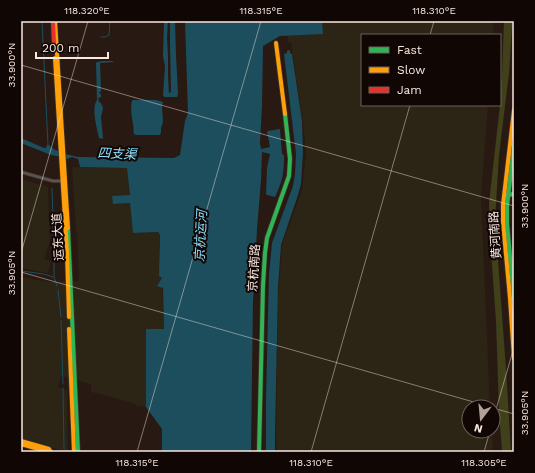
<svg xmlns="http://www.w3.org/2000/svg" width="535" height="473" font-family="'Work Sans','Noto Sans SC',sans-serif">
  <style>
    .industrial { fill: #2c2415 }
    .forest { fill: #40411a }
    .water { fill: #1c4e5e }
    .lines { fill: none; stroke-linecap: round; stroke-linejoin: round }
    .stream { stroke: #1c4e5e; stroke-width: 1 }
    .street-casing { stroke: #3f342c; stroke-width: 4 }
    .fast-casing { stroke: #3f342c; stroke-width: 5.5 }
    .slow-casing { stroke: #3f342c; stroke-width: 5.5 }
    .jam-casing { stroke: #3f342c; stroke-width: 5.5 }
    .street { stroke: #5a5450; stroke-width: 2.5 }
    .fast { stroke: #30b455; stroke-width: 4 }
    .slow { stroke: #ff9f0a; stroke-width: 4 }
    .jam { stroke: #e5322d; stroke-width: 4 }
    .ticks { fill: none; stroke: #fae8e0; stroke-width: 1; stroke-opacity: 0.45 }
    .labels { text-anchor: middle; stroke-width: 4; stroke-linejoin: round; paint-order: stroke }
    .street-label { font-size: 12px; fill: #fae8e0; stroke: #100603 }
    .water-label { font-size: 13px; font-style: italic; fill: #89e0ff; stroke: #100603 }
    .neatline { fill: none; stroke: #fae8e0; stroke-width: 1.5 }
    .ticks-label { font-size: 10px; text-anchor: middle; fill: #fae8e0 }
  </style>
  <rect width="100%" height="100%" fill="#281a12"/>
  <g class="industrial">
    <path d="M286 21H494L493 35H362V105H488L481 197 490 407H469V431H492L493 452H277L276 432 278 299 282 245 302 190 306 152 303 123 291 42H288Z"/>
    <path d="M72 167 127 168 130 195 113 204 130 203 133 233 158 232 160 235 159 247 160 274H159V276L162 278 164 329H146V407L136 406V404L96 393 91 392V384L61 376 58 387 67 390 68 451 67 452 21 439V277L48 282 79 281 77 231H76Z"/>
    <path d="M21 179 48 187 50 240 44 259 51 261 48 273 21 268Z"/>
  </g>
  <path class="forest" d="M504 21H512V26L509 73 499 155 495 219 506 369 511 452H495L502 451 499 411 496 321 490 237 489 203 500 105 502 75Z"/>
  <g class="water">
    <path d="M164 21H168L167 37 168 57V76L169 93 171 92V89L170 44V21H175L176 55 178 94 177 97H165L163 96 165 66 163 56Z"/>
    <path d="M185 21H322L323 34 280 36 263 46 262 106 260 143 261 149 270 147 267 132 268 131 280 129 282 154 284 155C284 173 283 180 275 197L267 195 266 194 267 168 270 154 262 152 261 180 257 229 253 301 251 452H162V429L146 407V329H164L163 288 157 286 162 278 159 276V274L160 273H159L160 235 158 232 133 233 130 203 113 204 112 196 130 195 127 168 80 167 78 159 72 157 67 159 62 157 51 155 21 143V138L44 148H46L47 145H49C54 152 70 155 78 157L174 158 180 155 185 121 188 113Z"/>
    <path d="M290 50V53L292 54 302 121 303 152 301 184 298 195 281 245 278 288 275 433V452H266V399L269 274 272 243 293 186 295 174 296 154 284 54 287 53V51Z"/>
    <path d="M103 61H112L114 62 100 63 101 91 99 93 101 94V97L98 98 99 102 101 103 103 108 101 117 103 138 102 139 99 138C97 128 91 108 97 100L96 63 97 62Z"/>
    <path d="M133 100H156L163 102 162 106 163 122 161 128V132L160 135H136L134 134C133 131 134 128 133 124 132 117 130 109 132 101Z"/>
  </g>
  <g class="lines">
    <g class="stream">
      <path d="M42 21 48 145"/>
      <path d="M101 37H105L109 35 110 21"/>
      <path d="M52 188 53 218V233L56 252 54 260V277L57 286"/>
      <path d="M21 271 44 274 53 277"/>
      <path d="M58 290 61 317"/>
      <path d="M61 321 63 384"/>
      <path d="M63 388 64 449"/>
    </g>
    <g class="street-casing">
      <path id="street" d="M21 172 53 181H63"/>
    </g>
    <g class="fast-casing">
      <g id="fast">
        <path d="M514 146 507 206V224L514 299"/>
        <path d="M507 195 514 194"/>
        <path d="M68 228 78 452"/>
        <path d="M259 452 263 286 265 253 267 238 289 176 290 159 285 114"/>
      </g>
    </g>
    <g class="slow-casing">
      <g id="slow">
        <path d="M55 21 68 228"/>
        <path d="M276 43 285 114"/>
        <path d="M55 58 67 252 69 317"/>
        <path d="M514 110 503 205V222L510 298 514 358"/>
        <path d="M69 329 74 452"/>
        <path d="M21 441 49 449 51 452"/>
        <path d="M21 444 49 452"/>
      </g>
    </g>
    <g class="jam-casing">
      <path id="jam" d="M53 21 54 43"/>
    </g>
    <use href="#street" class="street"/>
    <use href="#fast" class="fast"/>
    <use href="#slow" class="slow"/>
    <use href="#jam" class="jam"/>
  </g>
  <path class="ticks" d="M430 35 434 21M21 65 514 206M21 253 88 21M21 272 491 407M493 408 514 414M493 420 514 347M137 452 261 21M311 452 410 105M484 452 490 431"/>
  <g class="labels">
    <g class="street-label">
      <text transform="translate(495 235) rotate(-94)" y="4">黄河南路</text>
      <text transform="translate(58 237) rotate(-93)" y="4">运东大道</text>
      <text transform="translate(254 268) rotate(-86)" y="4">京杭南路</text>
    </g>
    <g class="water-label">
      <text transform="translate(117 153) rotate(3)" y="5">四支渠</text>
      <text transform="translate(200 236) rotate(-87)" y="5">京杭运河</text>
    </g>
  </g>
  <rect width="535" height="473" fill="none" stroke="#100603" stroke-width="44"/>
  <rect x="361" y="34" width="140" height="72" fill="#100603" stroke="#6e605b"/>
  <rect x="369" y="47" width="20" height="6" fill="#30b455" stroke="#6e605b"/>
  <text x="397" y="54" font-size="12" fill="#fae8e0">Fast</text>
  <rect x="369" y="67" width="20" height="6" fill="#ff9f0a" stroke="#6e605b"/>
  <text x="397" y="74" font-size="12" fill="#fae8e0">Slow</text>
  <rect x="369" y="87" width="20" height="6" fill="#e5322d" stroke="#6e605b"/>
  <text x="397" y="94" font-size="12" fill="#fae8e0">Jam</text>
  <g transform="translate(481 419) rotate(196)"><circle r="19" fill="#100603" stroke="#6e605b"/>
  <path d="M0-3L7 15L0 10L-7 15Z" fill="#b0a098"/>
  <text y="-6" font-size="11" font-weight="bold" text-anchor="middle" fill="#fae8e0">N</text>
  </g>
  <path d="M36 52v6h72v-6" fill="none" stroke="#fae8e0" stroke-width="2"/>
  <text x="42" y="52" font-size="12" fill="#fae8e0" stroke="#100603" stroke-width="3" paint-order="stroke">200 m</text>
  <rect x="22" y="22" width="491" height="429" class="neatline"/>
  <g class="ticks-label">
    <text x="87" y="14">118.320°E</text>
    <text x="261" y="14">118.315°E</text>
    <text x="434" y="14">118.310°E</text>
    <text transform="translate(11 65) rotate(-90)" y="4">33.900°N</text>
    <text transform="translate(524 206) rotate(-90)" y="4">33.900°N</text>
    <text transform="translate(11 273) rotate(-90)" y="4">33.905°N</text>
    <text transform="translate(524 413) rotate(-90)" y="4">33.905°N</text>
    <text x="137" y="466">118.315°E</text>
    <text x="311" y="466">118.310°E</text>
    <text x="484" y="466">118.305°E</text>
  </g>
</svg>
